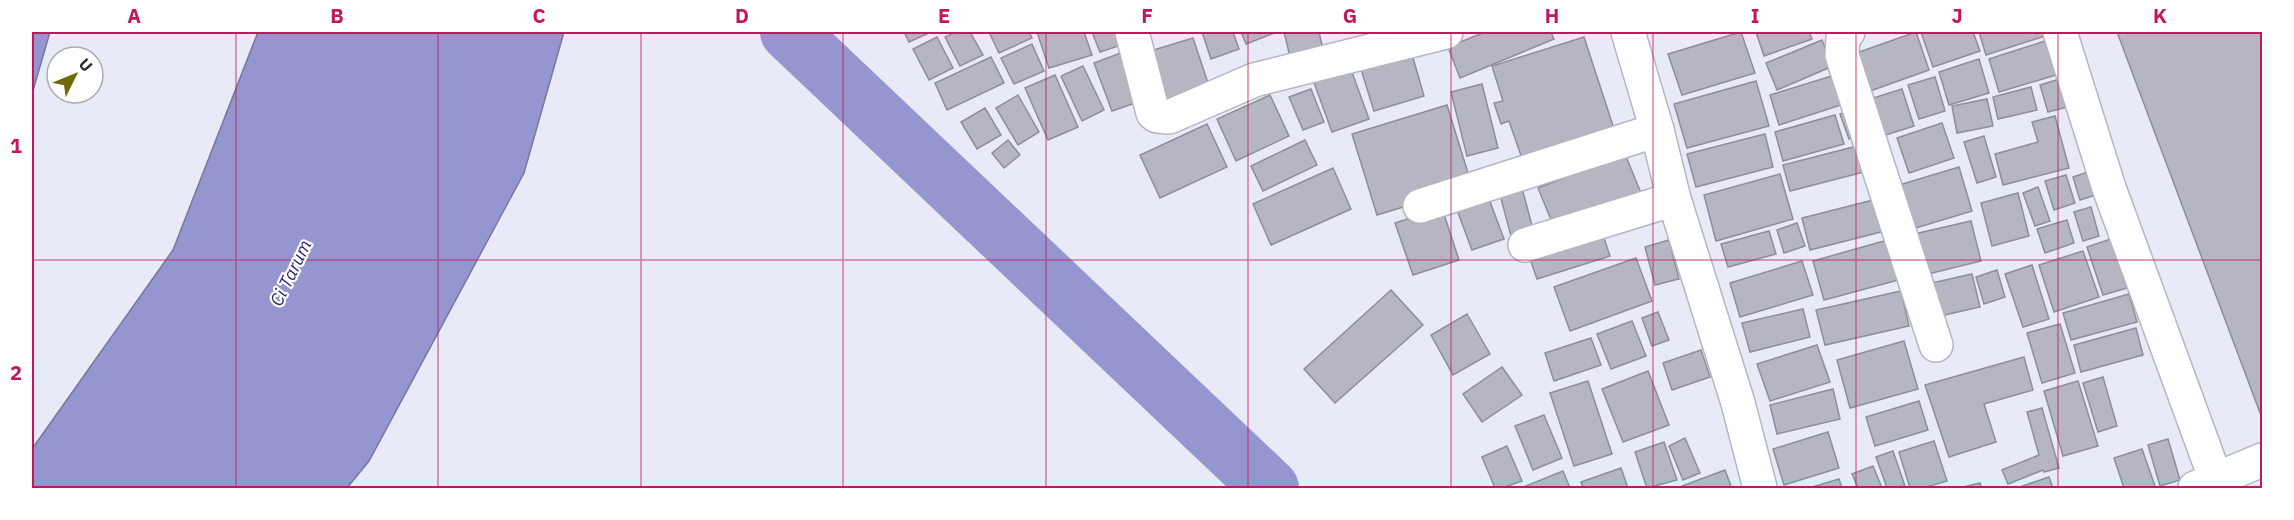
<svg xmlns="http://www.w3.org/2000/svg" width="2294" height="520" font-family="'IBM Plex Sans',sans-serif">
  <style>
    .water { fill: #9595cf; stroke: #7676a0; stroke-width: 1.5 }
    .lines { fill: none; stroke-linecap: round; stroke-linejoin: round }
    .river { stroke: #9595cf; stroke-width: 58 }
    .building { fill: #b5b6c1; stroke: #8d8e99; stroke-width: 1.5 }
    .street-casing { stroke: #b6b6c2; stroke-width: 36 }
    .street { stroke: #fff; stroke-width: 33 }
    .grid { fill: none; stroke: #c2185b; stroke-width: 1.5; stroke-opacity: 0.55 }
    .labels { text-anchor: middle; stroke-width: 4.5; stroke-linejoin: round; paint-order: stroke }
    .water-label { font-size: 18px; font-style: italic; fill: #2e266a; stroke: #fff }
    .neatline { fill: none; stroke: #c2185b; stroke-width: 2 }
    .grid-label { font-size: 20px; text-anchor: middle; font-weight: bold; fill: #c2185b }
  </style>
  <rect width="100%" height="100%" fill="#e9eaf7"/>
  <g class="water">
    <path d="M32 32H50L32 94Z"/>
    <path d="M258 32H564L524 173 369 461 347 488H32V449L173 250Z"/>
  </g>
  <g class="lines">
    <path class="river" d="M789 32 1270 488"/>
  </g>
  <g class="building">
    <path d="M904 32H931L909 42Z"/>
    <path d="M956 32H970L983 55 960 66 945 37Z"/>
    <path d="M989 32H1029L1032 38 999 53Z"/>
    <path d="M1037 32H1084L1092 55 1049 68Z"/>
    <path d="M1092 32H1123L1127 43 1100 52Z"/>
    <path d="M1202 32H1233L1239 49 1211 59Z"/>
    <path d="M1241 32H1277L1246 44Z"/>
    <path d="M1284 32H1319L1325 58 1292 65Z"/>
    <path d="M1485 32H1551L1554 39 1460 78 1448 47Z"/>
    <path d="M1741 32 1755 73 1682 95 1668 54Z"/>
    <path d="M1756 32H1809L1812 39 1764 56Z"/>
    <path d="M1916 32 1929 70 1859 95 1845 57Z"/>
    <path d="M1921 32H1973L1980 51 1933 67Z"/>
    <path d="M1979 32H2043L2045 36 1986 55Z"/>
    <path d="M2117 32H2262V418Z"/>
    <path d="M937 37 953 68 929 80 913 49Z"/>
    <path d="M1584 37 1617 138 1525 167 1509 121 1501 124 1494 103 1503 101 1492 66Z"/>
    <path d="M1193 38 1210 89 1161 105 1144 53Z"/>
    <path d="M1822 40 1833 66 1777 90 1766 63Z"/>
    <path d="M2045 41 2056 75 1999 92 1989 59Z"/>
    <path d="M1032 44 1044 71 1014 84 1001 58Z"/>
    <path d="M1126 51 1144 100 1112 111 1094 63Z"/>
    <path d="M1411 51 1424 96 1374 111 1360 66Z"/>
    <path d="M991 57 1004 83 947 110 935 83Z"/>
    <path d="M1979 59 1989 93 1949 105 1939 72Z"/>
    <path d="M1349 64 1369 119 1332 132 1312 77Z"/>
    <path d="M1083 66 1104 110 1082 121 1061 76Z"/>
    <path d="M1055 75 1078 127 1048 140 1025 88Z"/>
    <path d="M1835 75 1844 104 1779 125 1770 95Z"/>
    <path d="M1935 77 1945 111 1919 119 1908 85Z"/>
    <path d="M2063 78 2071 106 2048 112 2040 85Z"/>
    <path d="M1756 81 1769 126 1687 148 1674 104Z"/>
    <path d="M1482 84 1498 148 1467 156 1451 92Z"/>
    <path d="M2031 87 2037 110 1998 119 1993 97Z"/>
    <path d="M1311 89 1324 122 1303 130 1289 97Z"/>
    <path d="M1902 89 1914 126 1873 139 1861 102Z"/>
    <path d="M1018 95 1039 132 1018 145 996 108Z"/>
    <path d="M1270 95 1289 136 1236 161 1217 119Z"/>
    <path d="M1987 99 1993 126 1957 133 1952 106Z"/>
    <path d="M1447 105 1472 186 1377 215 1352 134Z"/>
    <path d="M985 108 1001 135 977 149 961 122Z"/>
    <path d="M1854 109 1863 134 1849 139 1840 114Z"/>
    <path d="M1835 115 1844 144 1783 161 1775 132Z"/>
    <path d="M2055 116 2069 168 2003 185 1995 154 2038 142 2032 122Z"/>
    <path d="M1942 123 1954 158 1909 173 1897 138Z"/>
    <path d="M1207 124 1227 167 1160 198 1140 155Z"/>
    <path d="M1765 134 1773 167 1696 187 1687 154Z"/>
    <path d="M1984 136 1996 177 1977 183 1964 142Z"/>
    <path d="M1008 140 1020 155 1004 168 992 153Z"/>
    <path d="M1305 140 1317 165 1263 191 1251 166Z"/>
    <path d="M1861 145 1868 171 1790 191 1783 165Z"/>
    <path d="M1625 154 1641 193 1554 227 1538 188Z"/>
    <path d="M1959 167 1972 211 1909 230 1896 186Z"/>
    <path d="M1333 168 1351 209 1271 245 1253 204Z"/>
    <path d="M2094 170 2102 193 2080 200 2073 177Z"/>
    <path d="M1780 174 1793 219 1716 241 1704 195Z"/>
    <path d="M2066 175 2075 203 2054 210 2045 181Z"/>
    <path d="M1520 181 1533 229 1511 236 1498 187Z"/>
    <path d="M2038 187 2050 221 2035 226 2023 193Z"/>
    <path d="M1486 191 1504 239 1472 250 1454 202Z"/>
    <path d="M2018 193 2029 236 1992 246 1981 203Z"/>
    <path d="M1885 197 1893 229 1810 250 1802 218Z"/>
    <path d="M2091 207 2099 236 2083 241 2074 212Z"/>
    <path d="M1442 208 1459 260 1413 275 1395 223Z"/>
    <path d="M2067 220 2074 243 2045 253 2037 229Z"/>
    <path d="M1971 221 1981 261 1924 275 1914 234Z"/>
    <path d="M1797 223 1805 246 1784 253 1777 230Z"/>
    <path d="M1600 226 1610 256 1537 279 1527 250Z"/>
    <path d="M1769 231 1776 254 1728 267 1721 244Z"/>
    <path d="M1891 239 1902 279 1824 300 1813 261Z"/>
    <path d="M2111 239 2127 288 2103 295 2087 247Z"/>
    <path d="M1669 240 1679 279 1655 285 1645 247Z"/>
    <path d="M2083 251 2099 297 2054 312 2039 265Z"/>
    <path d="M1636 258 1652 301 1570 331 1554 287Z"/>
    <path d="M1802 261 1813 295 1740 317 1730 283Z"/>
    <path d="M2032 265 2049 319 2023 327 2005 274Z"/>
    <path d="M1997 270 2005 297 1984 304 1976 277Z"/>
    <path d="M1972 274 1980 307 1931 318 1923 285Z"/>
    <path d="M1391 290 1423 325 1335 403 1304 369Z"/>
    <path d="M1901 291 1909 326 1825 345 1816 310Z"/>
    <path d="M2129 294 2137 322 2071 340 2063 313Z"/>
    <path d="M1803 309 1810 337 1750 352 1742 323Z"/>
    <path d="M1658 312 1669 340 1652 346 1642 318Z"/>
    <path d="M1467 314 1490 354 1453 375 1431 335Z"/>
    <path d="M1632 321 1646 356 1611 369 1597 334Z"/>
    <path d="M2060 324 2075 373 2042 383 2027 333Z"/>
    <path d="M2136 328 2143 355 2081 372 2074 345Z"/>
    <path d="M1591 338 1601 365 1554 381 1545 353Z"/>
    <path d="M1904 341 1918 389 1850 408 1837 360Z"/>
    <path d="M1817 345 1830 382 1770 401 1757 364Z"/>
    <path d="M1701 350 1710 377 1672 390 1663 363Z"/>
    <path d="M2024 357 2033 390 1984 404 1996 442 1949 457 1925 385Z"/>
    <path d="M1502 367 1522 395 1482 422 1463 394Z"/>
    <path d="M1648 371 1669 425 1623 442 1602 389Z"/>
    <path d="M2103 377 2117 426 2098 432 2083 383Z"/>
    <path d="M1588 381 1612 454 1574 466 1550 393Z"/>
    <path d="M2078 381 2098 446 2063 456 2044 391Z"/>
    <path d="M1833 389 1840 419 1777 434 1770 405Z"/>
    <path d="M1919 401 1928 430 1875 446 1866 417Z"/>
    <path d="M2042 408 2059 468 2044 472 2043 470 2008 484 2002 470 2039 455 2027 412Z"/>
    <path d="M1544 415 1562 458 1533 470 1515 426Z"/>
    <path d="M1828 432 1839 468 1784 485 1773 449Z"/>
    <path d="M1685 438 1700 473 1683 480 1669 446Z"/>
    <path d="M2168 439 2180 480 2160 486 2148 445Z"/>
    <path d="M1934 441 1947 481 1923 488H1910L1899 452Z"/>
    <path d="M1664 442 1677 480 1647 488 1635 452Z"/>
    <path d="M1507 446 1522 481 1502 488H1495L1482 457Z"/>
    <path d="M2142 449 2155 486 2148 488H2124L2114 458Z"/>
    <path d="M1893 451 1905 486 1887 488 1876 457Z"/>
    <path d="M1873 466 1882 488H1858L1852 474Z"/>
    <path d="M1621 468 1628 488H1583L1581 482Z"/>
    <path d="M1725 470 1731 486 1724 488H1682V486Z"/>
    <path d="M1563 471 1570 488H1521Z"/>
    <path d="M2049 477 2053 488H2017Z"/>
    <path d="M1839 479 1842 488H1809Z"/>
    <path d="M1980 483 1982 488H1959Z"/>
  </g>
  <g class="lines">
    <g class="street-casing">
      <g id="street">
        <path d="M1132 32 1153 113 1157 116 1169 117 1254 80 1446 32"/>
        <path d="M1628 32 1657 130 1674 199 1738 403 1760 488"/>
        <path d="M1848 32 1843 37 1842 55 1936 345"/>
        <path d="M2060 32 2109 188 2216 480"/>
        <path d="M1420 206 1657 130"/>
        <path d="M1525 245 1674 199"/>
        <path d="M2195 488 2262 460"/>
      </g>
    </g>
    <use href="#street" class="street"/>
  </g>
  <path class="grid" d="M236 32V488M438 32V488M641 32V488M843 32V488M1046 32V488M1248 32V488M1451 32V488M1653 32V488M1856 32V488M2058 32V488M32 260H2262"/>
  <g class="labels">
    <g class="water-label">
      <text transform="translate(291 273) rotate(-64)" y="6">Ci Tarum</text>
    </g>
  </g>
  <rect width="2294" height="520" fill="none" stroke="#ffffff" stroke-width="66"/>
  <g transform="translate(75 75) rotate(47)"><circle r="28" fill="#ffffff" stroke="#ababad" stroke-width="1.5"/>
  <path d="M0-4.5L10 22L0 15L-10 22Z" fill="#716a04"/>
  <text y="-9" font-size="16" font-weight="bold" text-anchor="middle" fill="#2c2d31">U</text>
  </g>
  <rect x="33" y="33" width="2228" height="454" class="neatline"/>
  <g class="grid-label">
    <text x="134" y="23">A</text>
    <text x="337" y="23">B</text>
    <text x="539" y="23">C</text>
    <text x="742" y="23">D</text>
    <text x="944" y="23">E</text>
    <text x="1147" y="23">F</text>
    <text x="1350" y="23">G</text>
    <text x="1552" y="23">H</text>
    <text x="1755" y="23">I</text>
    <text x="1957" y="23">J</text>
    <text x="2160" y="23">K</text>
    <text x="16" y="153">1</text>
    <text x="16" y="380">2</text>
  </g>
</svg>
